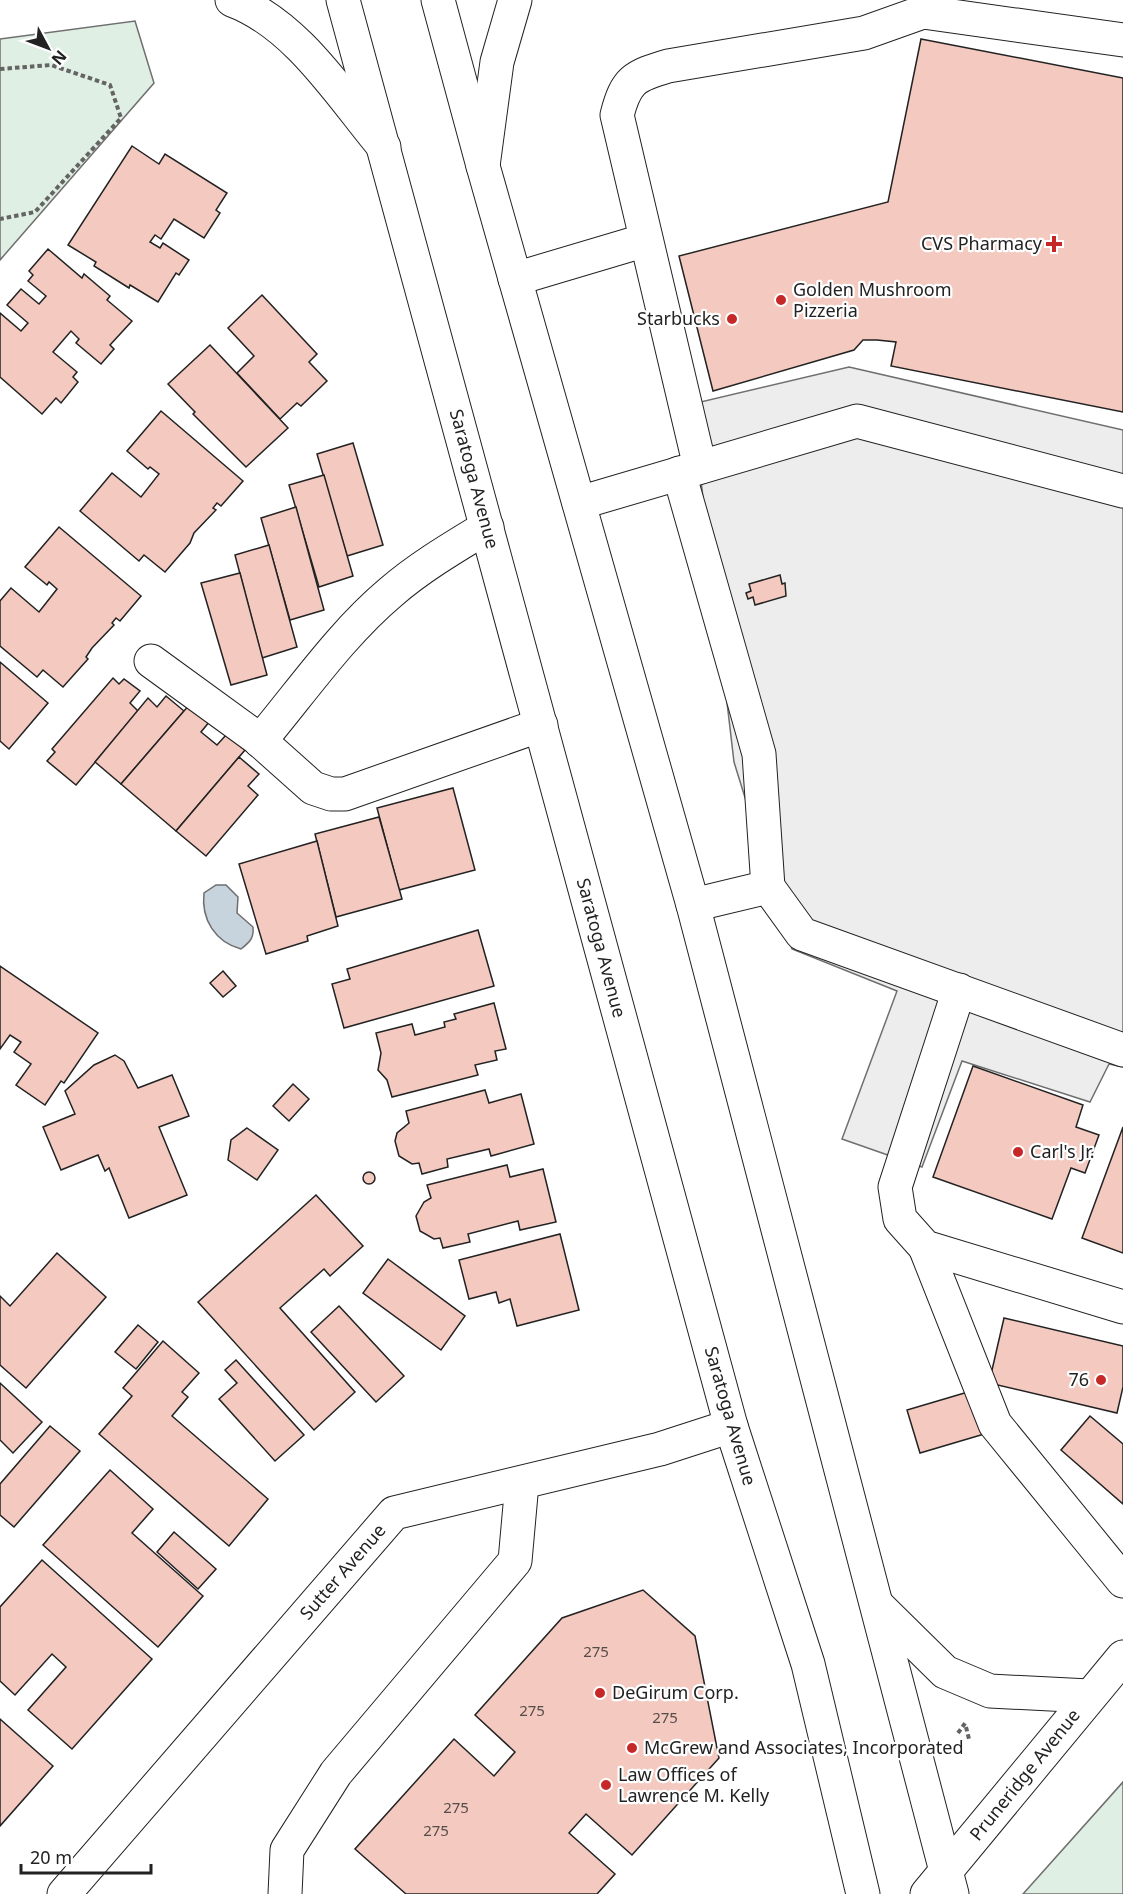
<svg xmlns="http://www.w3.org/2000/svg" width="1123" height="1894" font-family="'Noto Sans',sans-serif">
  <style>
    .green { fill: #e0efe3; stroke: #6f6f6f; stroke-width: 1.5 }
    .parking { fill: #ededed; stroke: #6f6f6f; stroke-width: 1.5 }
    .water { fill: #c7d3dd; stroke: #6f6f6f; stroke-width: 1.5 }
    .building { fill: #f3c9c0; stroke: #222; stroke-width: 1.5 }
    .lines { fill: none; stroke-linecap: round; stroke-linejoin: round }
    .minor-casing { stroke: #222; stroke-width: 35 }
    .major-casing { stroke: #222; stroke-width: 35 }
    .highway-casing { stroke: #222; stroke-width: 35 }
    .path { stroke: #646464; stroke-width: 4; stroke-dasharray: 4.5 3; stroke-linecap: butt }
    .minor { stroke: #fff; stroke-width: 33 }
    .major { stroke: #fff; stroke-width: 33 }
    .highway { stroke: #fff; stroke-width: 33 }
    .poi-dot { fill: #c62828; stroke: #fff; stroke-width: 2 }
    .labels { text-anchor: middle; stroke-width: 4.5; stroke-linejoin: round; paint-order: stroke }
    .number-label { font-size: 15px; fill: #564c4a }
    .poi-label { font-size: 18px; fill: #222; stroke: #fff; text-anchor: start }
    .street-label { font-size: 18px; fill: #222; stroke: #fff }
  </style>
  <rect width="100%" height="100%" fill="#fff"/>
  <g class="green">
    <path d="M135 21 154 83 0 260V39Z"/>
    <path d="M1123 1782V1894H1023Z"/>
  </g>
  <path class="parking" d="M849 367 1123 430V1067L1109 1064 1090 1102 962 1061 922 1167 842 1139 897 991 792 949 734 762 692 404Z"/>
  <path class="water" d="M216 885H226L238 897 237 913 253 927C254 938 250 942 241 949 215 942 201 919 204 893Z"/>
  <g class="building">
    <path d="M921 39 1123 78V412L891 366 896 342 877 340H863L854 350 713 391 679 256 888 202Z"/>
    <path d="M132 146 159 164 165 154 227 193 216 210 220 213 204 238 174 219 161 239 155 235 150 242 160 248 163 243 189 260 179 275 176 273 158 302 130 285 129 288 94 266 96 262 68 245Z"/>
    <path d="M48 249 82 278 84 274 110 296 107 300 132 321 110 345 114 349 101 364 76 343 79 339 71 331 53 352 77 372 73 377 78 382 61 403 56 398 42 414 0 377V313L21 331 28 323 7 305 21 289 39 304 46 296 28 281 33 275 29 271Z"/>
    <path d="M262 295 317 354 309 362 327 381 301 406 297 403 280 419 237 373 254 356 228 328Z"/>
    <path d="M210 345 288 428 246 467 193 414 195 412 168 384Z"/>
    <path d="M161 411 243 481 221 506 217 503 213 508 216 510 194 533 190 543 165 572 144 555 139 561 80 511 112 473 141 497 159 474 150 467 148 469 127 451Z"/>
    <path d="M353 443 383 545 347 556 317 454Z"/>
    <path d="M324 475 353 576 319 587 289 485Z"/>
    <path d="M296 507 324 610 290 620 261 518Z"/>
    <path d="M59 527 141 596 120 621 116 618 112 623 114 625 92 648 86 657 88 659 63 687 43 670 37 677 0 646V601L11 588 39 612 57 589 49 582 47 585 25 567Z"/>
    <path d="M269 545 297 647 262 658 235 555Z"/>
    <path d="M240 573 267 675 231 685 201 583Z"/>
    <path d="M780 575 782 584 785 583 786 596 755 605 753 597 748 599 746 593 751 591 749 584Z"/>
    <path d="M0 662 48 703 9 749 0 741Z"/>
    <path d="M113 678 119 684 124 679 140 691 130 703 138 711 76 785 47 761 55 752 52 749Z"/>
    <path d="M166 696 184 711 121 784 95 762 148 698 157 707Z"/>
    <path d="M190 704 210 721 201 732 217 745 226 735 245 750 176 831 121 784Z"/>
    <path d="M239 757 259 774 248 786 258 795 206 856 176 831Z"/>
    <path d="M453 788 475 870 399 890 377 808Z"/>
    <path d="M379 817 402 899 336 917 315 834Z"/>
    <path d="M317 841 338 926 307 936 308 941 266 954 239 864Z"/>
    <path d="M478 930 494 986 344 1028 332 984 350 979 347 969Z"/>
    <path d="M0 966 98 1033 64 1083 61 1081 45 1105 16 1085 31 1064 14 1052 21 1042 10 1035 0 1049Z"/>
    <path d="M223 971 236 986 223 997 210 983Z"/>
    <path d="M494 1003 506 1049 495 1051 497 1060 475 1065 478 1075 392 1097 387 1080 378 1070 381 1053 376 1033 412 1024 415 1035 445 1027 444 1022 456 1019 454 1014Z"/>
    <path d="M115 1055 124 1061 138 1088 172 1075 189 1116 159 1127 187 1195 129 1218 109 1168 105 1171 98 1155 61 1170 43 1127 75 1114 65 1091 94 1065Z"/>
    <path d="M973 1066 1083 1105 1076 1127 1099 1135 1085 1173 1071 1168 1052 1219 933 1177Z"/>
    <path d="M293 1084 309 1099 289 1121 273 1106Z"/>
    <path d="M485 1090 489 1103 521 1094 534 1144 491 1156 489 1149 447 1159 448 1167 422 1174 419 1163 412 1164 399 1156 395 1141 397 1133 409 1123 406 1111Z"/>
    <path d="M1123 1127V1253L1082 1238Z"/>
    <path d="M247 1128 278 1150 257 1180 228 1160 231 1140Z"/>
    <path d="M507 1165 510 1177 543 1169 556 1222 520 1230 518 1221 468 1234 470 1242 443 1248 440 1238 434 1239 420 1231 416 1216 424 1202 431 1198 427 1185Z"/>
    <circle cx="369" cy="1178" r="6"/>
    <path d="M316 1195 363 1246 330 1276 324 1269 280 1308 355 1392 314 1430 198 1302Z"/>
    <path d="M560 1234 579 1310 517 1326 510 1299 499 1303 496 1292 469 1299 459 1260Z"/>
    <path d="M57 1253 106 1297 26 1388 0 1365V1296L10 1306Z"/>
    <path d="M388 1259 465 1316 441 1350 363 1293Z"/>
    <path d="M339 1306 404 1376 376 1402 311 1332Z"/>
    <path d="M1004 1318 1123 1346V1387L1117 1413 989 1383Z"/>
    <path d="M138 1325 158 1342 136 1369 115 1352Z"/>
    <path d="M163 1341 199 1373 182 1392 188 1397 172 1416 268 1499 229 1546 99 1434 132 1396 123 1388Z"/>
    <path d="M236 1360 304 1435 275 1461 219 1399 237 1383 225 1370Z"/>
    <path d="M0 1383 42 1422 13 1453 0 1440Z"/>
    <path d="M995 1384 1008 1427 920 1453 907 1410Z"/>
    <path d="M1090 1416 1123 1444V1504L1061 1450Z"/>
    <path d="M50 1426 80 1451 14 1527 0 1515V1484Z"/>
    <path d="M110 1470 153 1509 132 1533 203 1596 158 1647 43 1545Z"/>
    <path d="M174 1532 216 1569 198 1589 157 1552Z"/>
    <path d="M42 1560 152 1659 72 1749 28 1710 66 1667 52 1654 15 1695 0 1681V1607Z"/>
    <path d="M643 1590 695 1636 719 1758 632 1855 586 1814 569 1833 615 1874 597 1894H406L355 1849 454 1739 494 1776 515 1752 475 1715 562 1618Z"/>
    <path d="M0 1719 53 1766 0 1826Z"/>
  </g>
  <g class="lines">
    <g class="minor-casing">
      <g id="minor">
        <path d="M515 279 646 240"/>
        <path d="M700 467 617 115C626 80 634 76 668 66L864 33 923 12 1123 40"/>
        <path d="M679 473 759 754 768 887"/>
        <path d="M579 503 857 421 1123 491"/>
        <path d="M151 661 257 738 313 788 331 794H345L541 725"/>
        <path d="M260 741C302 691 341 634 391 592 420 567 454 547 487 527"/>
        <path d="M693 905 768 887 802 934 1123 1050"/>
        <path d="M959 990 895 1187 900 1219 925 1247 1123 1307"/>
        <path d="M925 1247 995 1424 1123 1581"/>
        <path d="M64 1894 394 1513 660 1449 731 1426"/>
        <path d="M285 1894 287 1850 336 1773 515 1561 522 1483"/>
      </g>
    </g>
    <g class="major-casing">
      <g id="major">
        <path d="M343 0 731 1426 808 1664 863 1894"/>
        <path d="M438 0 483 166 693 905 952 1894"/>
        <path d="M877 1605 945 1672 990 1691 1089 1696"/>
        <path d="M927 1894 1123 1657"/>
      </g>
    </g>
    <g class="highway-casing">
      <g id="highway">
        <path d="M232 0C297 24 341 96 384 147"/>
        <path d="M483 166 497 62 515 0"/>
      </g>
    </g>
    <g class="path">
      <path d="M0 69 51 65 110 85 121 118 35 212 0 219"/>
      <path d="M966 1727 969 1739"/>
      <path d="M958 1733 966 1722"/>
    </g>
    <use href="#minor" class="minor"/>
    <use href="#major" class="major"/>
    <use href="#highway" class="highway"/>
  </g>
  <g class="poi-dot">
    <path d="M1051 235h6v6h6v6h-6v6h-6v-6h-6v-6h6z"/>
    <circle cx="781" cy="300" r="6"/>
    <circle cx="732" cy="319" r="6"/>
    <circle cx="1018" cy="1152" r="6"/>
    <circle cx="1101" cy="1380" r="6"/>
    <circle cx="600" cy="1693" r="6"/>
    <circle cx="632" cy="1748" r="6"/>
    <circle cx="606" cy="1785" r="6"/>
  </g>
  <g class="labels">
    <g class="number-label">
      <text x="596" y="1657">275</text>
      <text x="532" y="1716">275</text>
      <text x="665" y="1723">275</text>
      <text x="456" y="1813">275</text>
      <text x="436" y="1836">275</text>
    </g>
    <g class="poi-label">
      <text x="1042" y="250" text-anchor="end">CVS Pharmacy</text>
      <text x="793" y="296">Golden Mushroom<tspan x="793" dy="21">Pizzeria</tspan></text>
      <text x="720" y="325" text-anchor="end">Starbucks</text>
      <text x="1030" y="1158">Carl's Jr.</text>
      <text x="1089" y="1386" text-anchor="end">76</text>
      <text x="612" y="1699">DeGirum Corp.</text>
      <text x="644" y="1754">McGrew and Associates, Incorporated</text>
      <text x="618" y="1781">Law Offices of<tspan x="618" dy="21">Lawrence M. Kelly</tspan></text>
    </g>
    <g class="street-label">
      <text transform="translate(474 479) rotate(75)" y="6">Saratoga Avenue</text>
      <text transform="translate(601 948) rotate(75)" y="6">Saratoga Avenue</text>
      <text transform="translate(730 1416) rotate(74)" y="6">Saratoga Avenue</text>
      <text transform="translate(343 1572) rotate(-49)" y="6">Sutter Avenue</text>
      <text transform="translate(1025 1775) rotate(-51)" y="6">Pruneridge Avenue</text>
    </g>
  </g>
  <g transform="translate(48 48) rotate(131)" stroke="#ffffff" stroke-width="4.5" paint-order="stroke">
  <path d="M0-4.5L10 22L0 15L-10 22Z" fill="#222222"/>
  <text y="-9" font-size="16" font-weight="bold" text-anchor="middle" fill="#222222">N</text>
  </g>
  <path d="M21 1864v9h130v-9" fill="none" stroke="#222222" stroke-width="3"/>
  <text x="30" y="1864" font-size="18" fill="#222222" stroke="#ffffff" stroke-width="4.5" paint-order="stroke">20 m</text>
</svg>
